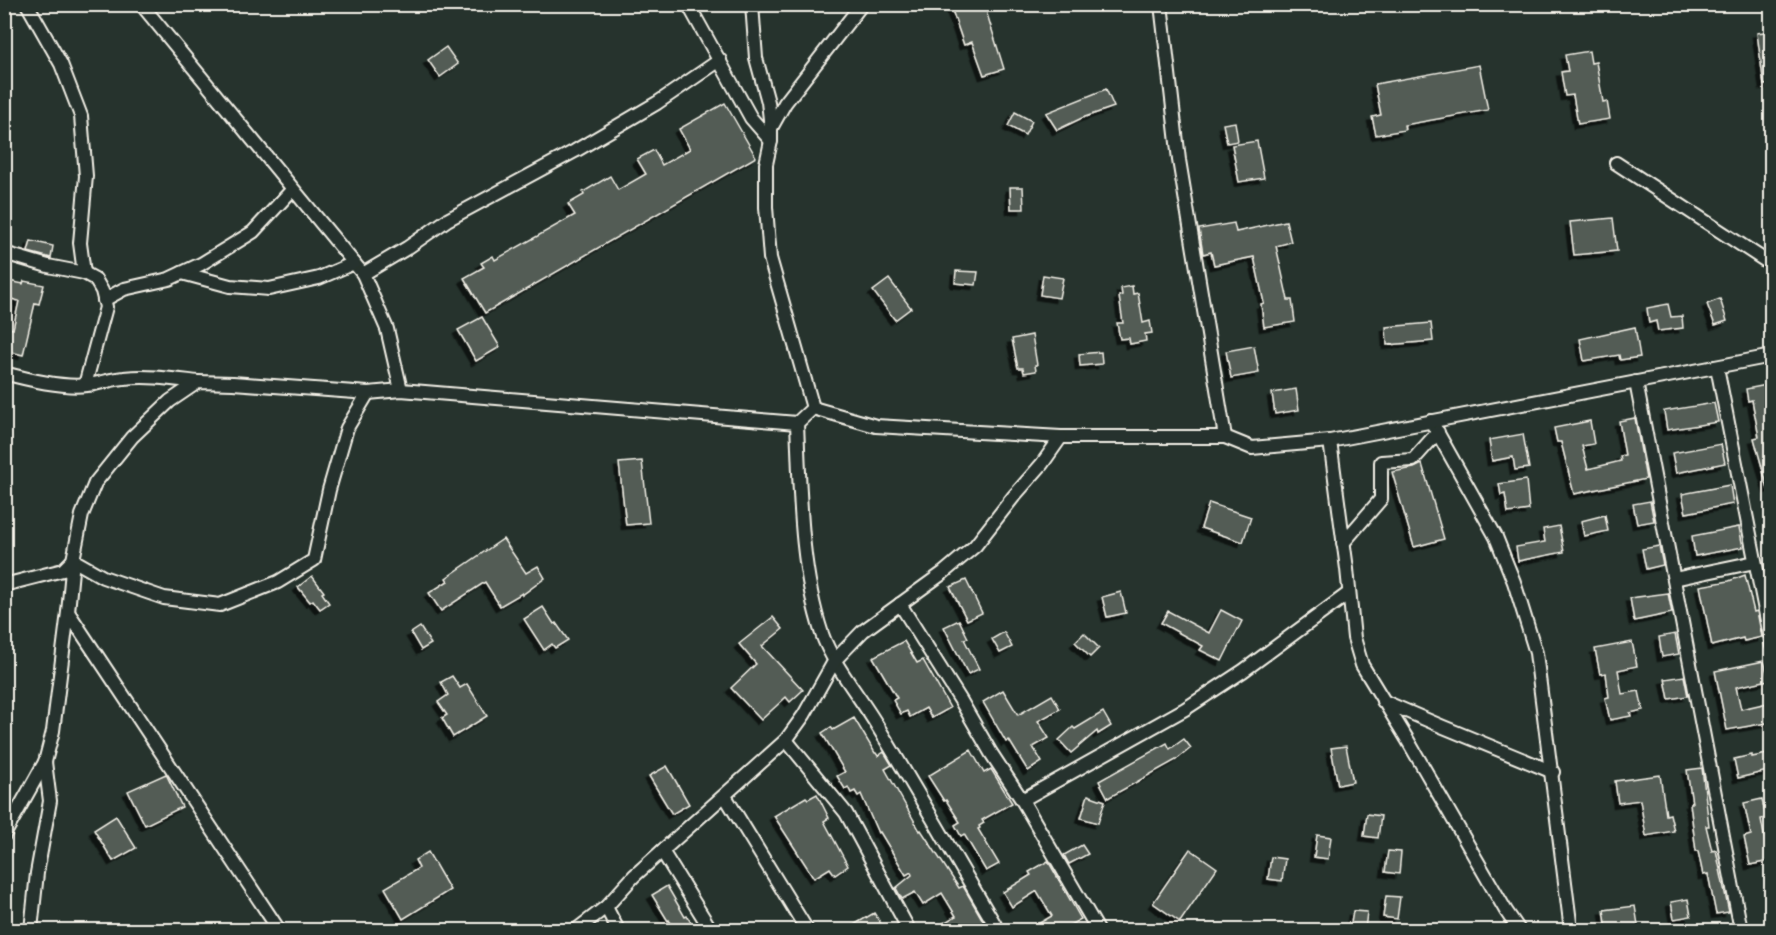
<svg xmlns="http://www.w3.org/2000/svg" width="1776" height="935" font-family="Sriracha,sans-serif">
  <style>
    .building { fill: #525c55; stroke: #f4f1e8; stroke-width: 1.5; filter: url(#shadow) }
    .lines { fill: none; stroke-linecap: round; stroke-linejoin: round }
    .street-casing { stroke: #f4f1e8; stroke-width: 16 }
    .street { stroke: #26332d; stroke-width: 12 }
  </style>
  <defs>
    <filter id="shadow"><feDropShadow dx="-4.5" dy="4.5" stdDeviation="0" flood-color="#0009"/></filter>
  </defs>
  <rect width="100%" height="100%" fill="#26332d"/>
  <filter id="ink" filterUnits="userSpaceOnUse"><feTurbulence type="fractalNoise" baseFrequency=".0167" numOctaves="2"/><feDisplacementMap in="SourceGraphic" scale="12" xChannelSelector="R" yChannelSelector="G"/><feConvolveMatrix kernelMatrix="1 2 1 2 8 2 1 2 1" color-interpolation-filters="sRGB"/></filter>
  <g filter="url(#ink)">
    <g class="building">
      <path d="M950 4H984L1004 69 984 75 972 42 964 45Z"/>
      <path d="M1772 31V84L1764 85 1757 33Z"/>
      <path d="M446 47 458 64 440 77 428 60Z"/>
      <path d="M1589 51 1591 63 1596 62 1603 102 1607 101 1610 119 1578 124 1573 95 1565 96 1561 72 1568 71 1565 55Z"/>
      <path d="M1479 65 1488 110 1404 125 1405 130 1376 135 1372 117 1381 115 1375 84Z"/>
      <path d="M1106 89 1114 107 1082 118 1057 130 1046 113Z"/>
      <path d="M725 103 756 157 485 313 464 278 484 267 481 263 493 256 495 260 575 215 568 204 584 195 583 192 610 176 618 190 646 174 637 159 654 150 662 165 690 149 679 129Z"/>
      <path d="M1015 112 1032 121 1025 135 1008 126Z"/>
      <path d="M1235 122 1238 141 1227 143 1223 124Z"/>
      <path d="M1257 141 1264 178 1239 182 1232 145Z"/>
      <path d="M1010 187H1023L1024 209H1011Z"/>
      <path d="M1613 218 1617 251 1574 255 1570 222Z"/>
      <path d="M1286 221 1291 242 1276 246 1288 300H1292L1295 322 1264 327 1261 304 1264 303 1254 257 1214 265 1211 252 1203 254 1199 229 1234 223 1236 232Z"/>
      <path d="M31 241 53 246 51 258 28 252Z"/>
      <path d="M956 271 978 272 976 285 955 283Z"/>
      <path d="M1043 275 1063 278 1059 298 1040 295Z"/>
      <path d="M889 279 911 308 895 320 873 291Z"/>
      <path d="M4 280 23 284 24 281 44 285 39 304 35 303 23 355 7 351 10 342 4 341V327L13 329 19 301 4 297Z"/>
      <path d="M1132 286 1133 294 1138 293 1143 323 1150 321 1152 333 1145 334 1146 341 1130 344 1129 338 1120 339 1117 323H1123L1119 296 1122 295 1121 288Z"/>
      <path d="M1720 299 1727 321 1715 325 1707 304Z"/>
      <path d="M1668 304 1671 317 1682 316 1683 328 1658 331 1656 321 1649 323 1647 308Z"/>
      <path d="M482 317 500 347 476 361 458 330Z"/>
      <path d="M1431 323 1433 341 1387 345 1386 327Z"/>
      <path d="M1635 327 1640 357 1620 360 1619 355 1584 361 1580 339Z"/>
      <path d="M1032 335 1037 365H1035L1036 371 1024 373 1023 368H1018L1012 339Z"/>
      <path d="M1254 346 1259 373 1231 378 1226 351Z"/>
      <path d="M1101 352 1102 364 1080 366 1079 354Z"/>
      <path d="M1772 384V488L1768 489 1754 438 1759 437 1752 400 1748 401 1746 389Z"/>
      <path d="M1296 389 1299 410 1275 414 1272 393Z"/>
      <path d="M1714 403 1718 422 1667 430 1664 411Z"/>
      <path d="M1635 418 1646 479 1574 494 1561 442H1557L1554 428 1590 421 1594 444 1582 446 1588 469 1621 461 1620 456 1625 455 1619 421Z"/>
      <path d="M1523 434 1529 468 1515 470 1513 457 1492 461 1489 440Z"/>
      <path d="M1721 444 1725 463 1676 473 1672 453Z"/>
      <path d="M642 461 649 523 626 525 619 463Z"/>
      <path d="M1422 464 1444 539 1414 547 1392 472 1414 468Z"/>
      <path d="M1526 480 1529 510 1508 513 1505 494 1501 495 1499 484Z"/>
      <path d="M1730 485 1733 504 1686 513 1682 494Z"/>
      <path d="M1650 501 1654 521 1637 524 1633 504Z"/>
      <path d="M1209 503 1251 517 1243 542 1201 528Z"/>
      <path d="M1605 515 1608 531 1584 536 1581 521Z"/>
      <path d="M1559 526 1564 552 1518 561 1516 547 1545 542 1543 529Z"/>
      <path d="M1739 527 1743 547 1695 556 1692 536Z"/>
      <path d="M503 539 526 573 538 566 545 578 522 595V593L500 606 485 582 441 611 429 593 448 581 446 578Z"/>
      <path d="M1659 546 1663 565 1646 569 1642 549Z"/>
      <path d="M1745 575 1754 612 1757 611 1762 637 1744 641 1743 638 1712 646 1700 586 1729 581Z"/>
      <path d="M312 576 324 592 322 593 329 603 320 609 313 600 310 602 298 587Z"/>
      <path d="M966 580 982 613 967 620 950 587Z"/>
      <path d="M1121 592 1126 613 1107 617 1102 597Z"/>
      <path d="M1668 593 1672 613 1634 621 1630 598Z"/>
      <path d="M543 607 554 624 556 623 568 640 555 648 552 644 544 650 524 619Z"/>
      <path d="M1221 610 1242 621 1222 661 1200 650 1203 646 1161 623 1168 611 1209 633Z"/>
      <path d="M773 617 783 629 762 646 803 690 790 702 786 697 761 720 731 688 756 664 739 644Z"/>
      <path d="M959 620 968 638 964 639 979 669 968 674 944 627Z"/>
      <path d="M420 627 431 644 421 650 411 633Z"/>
      <path d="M1004 632 1012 647 1000 653 992 639Z"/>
      <path d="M1084 633 1099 648 1090 657 1075 642Z"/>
      <path d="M1675 634 1679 654 1662 657 1659 637Z"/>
      <path d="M904 641 917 663 923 660 950 708 932 718 926 708 910 717 907 711 901 714 893 700 897 698 873 657Z"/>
      <path d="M1632 642 1637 666 1618 670 1622 694 1639 691 1643 710 1630 713 1631 716 1610 720 1605 698 1609 697 1606 673 1600 674 1595 649Z"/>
      <path d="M1764 661 1769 680 1736 687 1741 709 1772 702V722L1727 730 1715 671Z"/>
      <path d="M452 676 460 688 467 684 487 716 453 737 442 718 447 715 438 702 448 695 441 682Z"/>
      <path d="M1684 676 1688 696 1669 699 1665 679Z"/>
      <path d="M1003 690 1018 715 1052 695 1060 709 1038 721 1049 738 1033 747 1042 762 1028 771 1009 740 1006 742 983 702Z"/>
      <path d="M1103 712 1111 726 1098 734 1097 731 1071 753 1059 740 1073 727 1075 729Z"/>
      <path d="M854 718 875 753H876L878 756 884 752 892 765 885 769 920 831 921 830 959 888 963 886 986 926 980 930H931L956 916 942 893 923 905 915 892 902 899 896 888 912 875 911 872 906 875 880 832 878 833 861 794 858 796 855 791 851 793 848 787 845 789 837 776 845 772 822 733 831 727 833 730Z"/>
      <path d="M1184 739 1191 748 1176 760 1108 798 1099 781 1167 743 1170 749Z"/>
      <path d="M1346 746 1353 782 1338 785 1331 748Z"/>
      <path d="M971 750 984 773 991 769 1012 803 982 820 984 823 979 826 980 828 978 829 999 864 986 871 964 834 961 836 955 825 960 822 946 800 944 801 928 776Z"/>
      <path d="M1772 753V770L1738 778 1734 759 1752 755V757Z"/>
      <path d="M667 766 689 804 672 814 649 776Z"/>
      <path d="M1702 768 1709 826H1706L1712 851 1716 850 1729 912 1716 914 1708 874 1703 875 1698 851H1696L1690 803H1692L1687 770Z"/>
      <path d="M166 774 182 807 145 825 128 791Z"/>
      <path d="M1660 775 1666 815 1670 814 1674 831 1646 836 1640 800 1618 803 1615 781Z"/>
      <path d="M817 794 829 818 824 821 848 866 835 875 830 868 814 878 774 816 806 797 808 799Z"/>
      <path d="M1088 795 1105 801 1098 823 1081 818Z"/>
      <path d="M1762 799 1766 818 1761 819 1769 861 1750 865 1744 837 1751 835 1744 803Z"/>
      <path d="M1367 814 1381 816 1378 838 1364 836Z"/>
      <path d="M116 816 136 848 113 861 94 830Z"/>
      <path d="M1317 835 1331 837 1328 859 1314 857Z"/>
      <path d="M1082 845 1088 854 1069 864 1064 855Z"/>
      <path d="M1190 849 1217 868 1180 922 1153 903Z"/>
      <path d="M1388 851 1401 852 1399 874 1385 872Z"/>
      <path d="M428 852 450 890 403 919 385 888 419 868 415 860Z"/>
      <path d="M1271 857 1285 859 1282 881 1268 879Z"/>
      <path d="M1048 861 1081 919 1061 930H1027L1052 916 1037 891 1012 907 1003 892 1031 875 1029 872Z"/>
      <path d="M667 886 685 917 687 916 695 930H675L669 920 668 921 652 895Z"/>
      <path d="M1386 896 1400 897 1397 919 1383 917Z"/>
      <path d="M1688 899 1691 916 1674 919 1671 902Z"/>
      <path d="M1635 906 1638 925 1622 927V930H1607L1604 910Z"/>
      <path d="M1353 911 1367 912 1365 930H1350Z"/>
      <path d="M874 913 885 930H845Z"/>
    </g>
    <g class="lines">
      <g class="street-casing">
        <g id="street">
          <path d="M27 4 61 64 81 116 86 176 80 243 84 273"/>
          <path d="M141 4 363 274 387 329 401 390"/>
          <path d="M688 4 751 118 771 141"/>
          <path d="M752 4 756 58 768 102 771 128V141L766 164V207L770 258 813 408"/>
          <path d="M1161 4 1179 160 1225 437"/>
          <path d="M771 128 785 103 862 4"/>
          <path d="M1616 163 1772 265"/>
          <path d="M4 253 48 266 84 273 95 279 102 291 106 307 85 385"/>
          <path d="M182 273 230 286 269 289 319 278 354 263"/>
          <path d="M363 274 407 248 447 220 575 151 657 103 720 60"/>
          <path d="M104 300 124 289 169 279 201 264 253 232 292 190"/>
          <path d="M1717 367 1772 646"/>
          <path d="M4 373C26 379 65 388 87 385 99 384 111 379 124 378 148 375 173 379 198 382"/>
          <path d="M1636 382 1741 930"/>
          <path d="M1431 421 1496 537 1514 582 1536 653 1571 930"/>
          <path d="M797 423C800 491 800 568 822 634 833 665 861 698 878 727 919 794 958 863 998 930"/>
          <path d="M1330 441 1347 569 1354 638 1362 665 1407 739 1506 911 1519 930"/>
          <path d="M1343 543 1381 499V462L1413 460 1438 432"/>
          <path d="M1674 579 1755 562"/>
          <path d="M4 585 63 570 73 560 103 577 164 598 220 605 278 582 314 560 329 490 347 428 368 393"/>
          <path d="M900 604 961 701 991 753 1022 800 1098 930"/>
          <path d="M68 612 279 930"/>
          <path d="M1383 701 1441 726 1553 772"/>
          <path d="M786 740 846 813 909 930"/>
          <path d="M725 796 807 930"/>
          <path d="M1022 800 1185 709 1243 671 1349 593"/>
          <path d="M4 835 45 762 53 731 68 612 73 560 82 515 95 483 132 437 170 401 198 382 233 383 368 393 401 390 797 423 813 408 876 426 1061 437H1225L1252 448 1330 441 1772 356"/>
          <path d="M662 851 711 930"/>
          <path d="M606 907 618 930"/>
          <path d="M31 930 37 873 50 801 45 762"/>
          <path d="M576 930 606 907 634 876 786 740 804 715 835 660 863 631 943 573 975 546 1014 496 1042 464 1061 437"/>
        </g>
      </g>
      <use href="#street" class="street"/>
    </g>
  </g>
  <rect width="1776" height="935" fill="none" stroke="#26332d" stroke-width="24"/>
  <rect x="12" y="12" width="1752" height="911" fill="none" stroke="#f4f1e8" stroke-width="2" filter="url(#ink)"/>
</svg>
